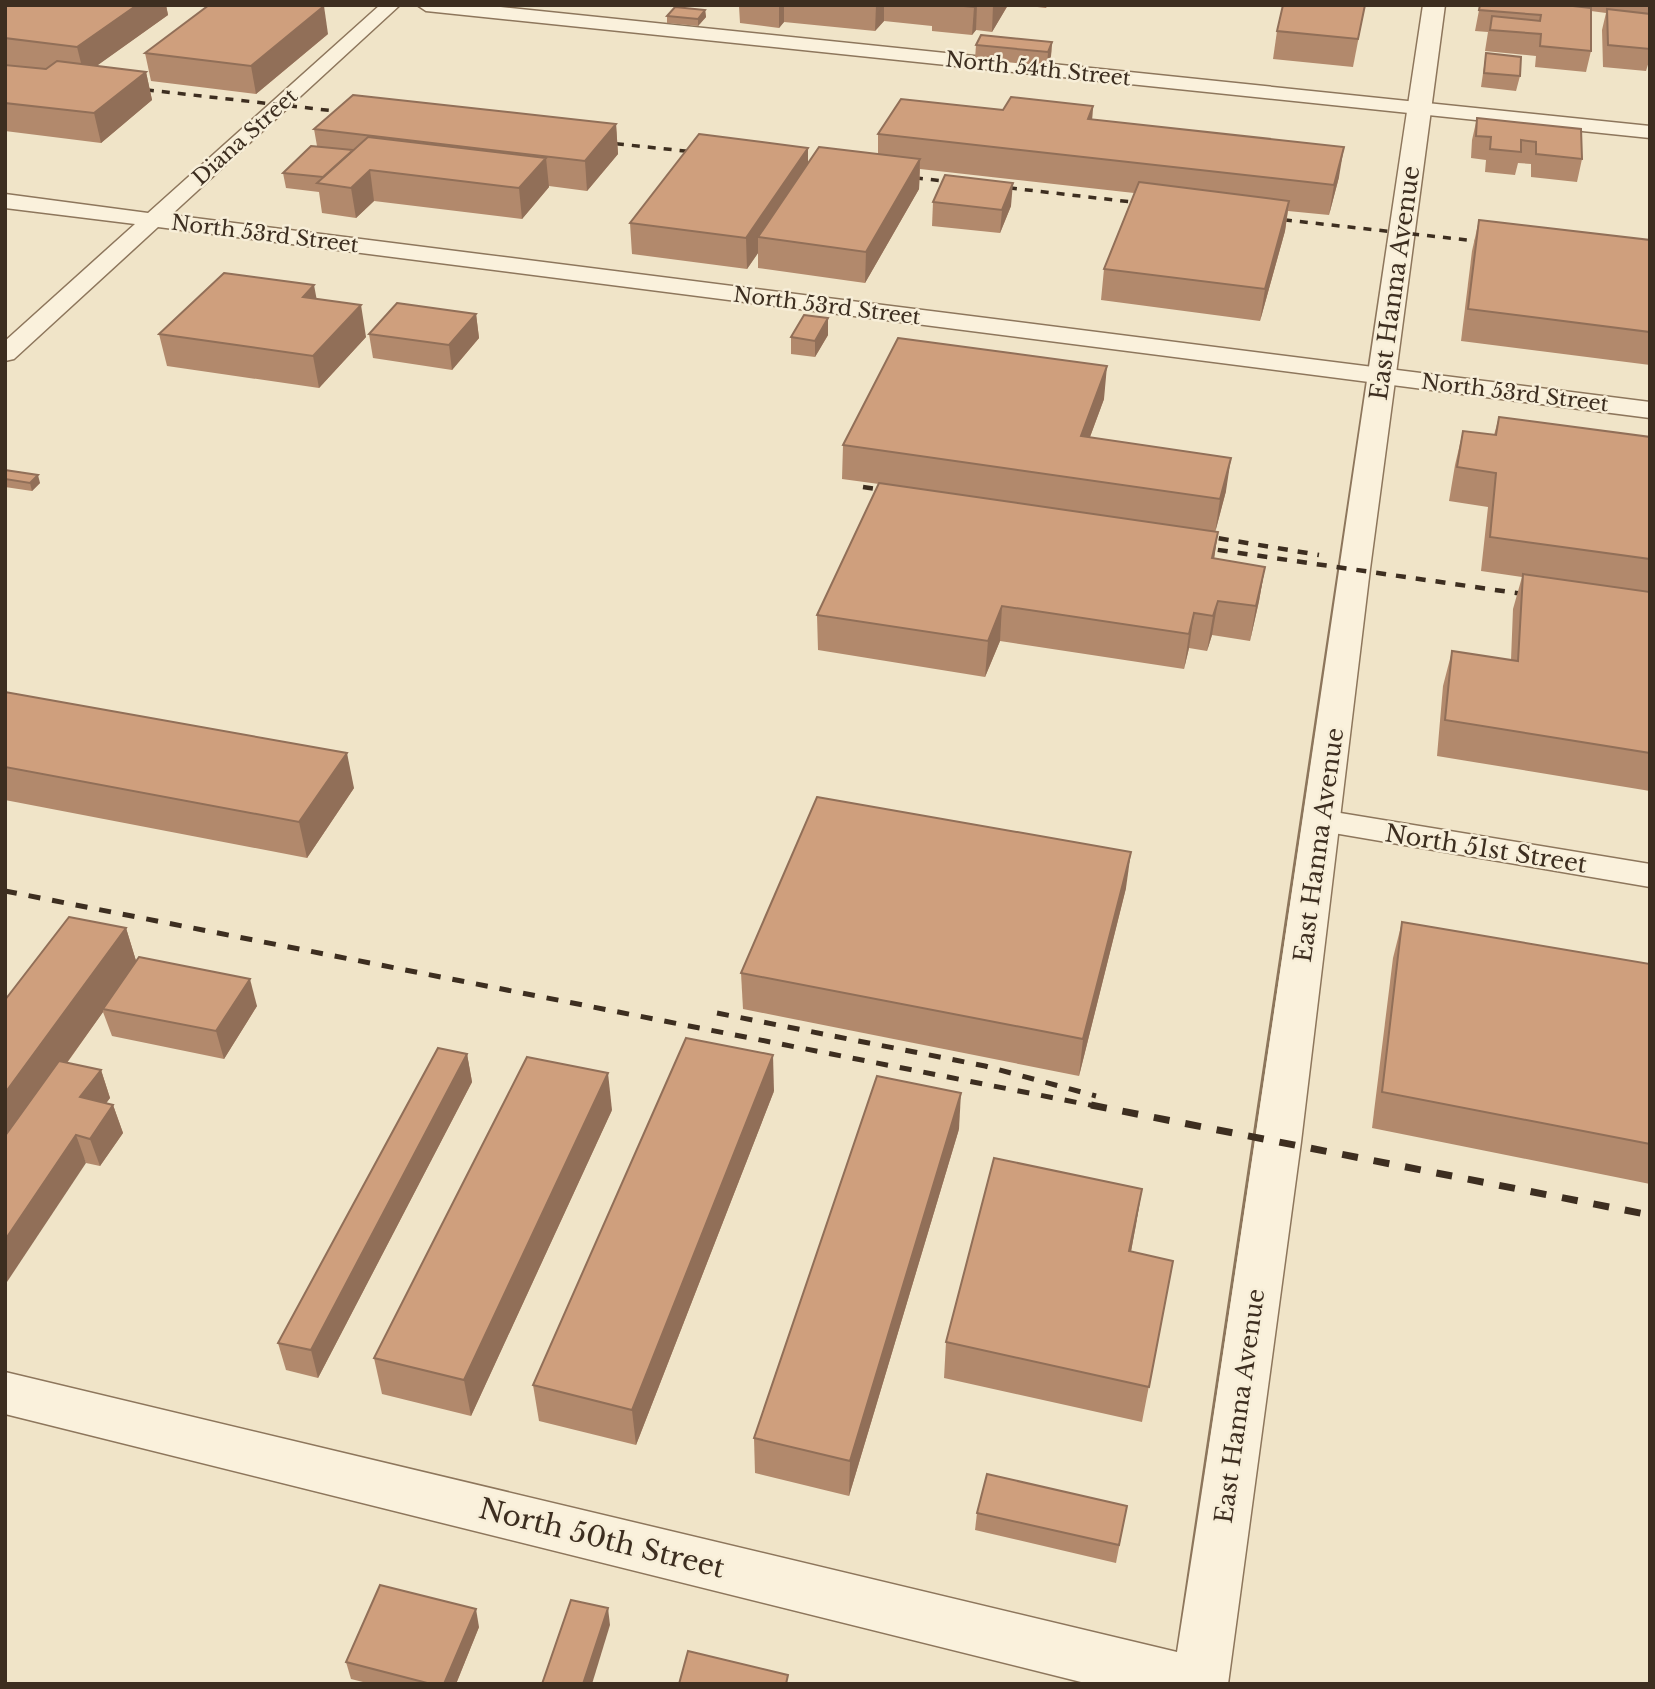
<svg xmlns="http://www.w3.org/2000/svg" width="1655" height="1689" font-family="'Libre Baskerville',serif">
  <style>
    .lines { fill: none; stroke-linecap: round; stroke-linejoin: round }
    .minor-casing { stroke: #8d765c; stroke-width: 3 }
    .tertiary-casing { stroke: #8d765c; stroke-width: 3 }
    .minor { fill: #faf1dc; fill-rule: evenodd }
    .tertiary { fill: #faf1dc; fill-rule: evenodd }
    .rail-far3 { stroke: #3d2e20; stroke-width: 3.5; stroke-dasharray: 8 8; stroke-linecap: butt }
    .rail-far2 { stroke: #3d2e20; stroke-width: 4.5; stroke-dasharray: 10 10; stroke-linecap: butt }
    .rail-far1 { stroke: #3d2e20; stroke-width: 5; stroke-dasharray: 12 12; stroke-linecap: butt }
    .rail { stroke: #3d2e20; stroke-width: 7; stroke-dasharray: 16 16; stroke-linecap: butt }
    .wall { fill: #b2896c }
    .shaded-wall { fill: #916f58 }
    .building { fill: #cf9f7d; stroke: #916f58; stroke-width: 2 }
    .labels { text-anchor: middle; stroke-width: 5; stroke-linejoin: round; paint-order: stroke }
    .far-street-label { font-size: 21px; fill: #3d2e20; stroke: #f7eed8 }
    .street-label { font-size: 24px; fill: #3d2e20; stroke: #f7eed8 }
    .near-street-label { font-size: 28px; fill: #3d2e20; stroke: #f7eed8 }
  </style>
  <rect width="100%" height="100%" fill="#f0e4c8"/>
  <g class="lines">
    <g class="minor-casing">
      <g id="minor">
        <path d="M380 5H400L171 215 1650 402V418L158 227 14 359 5 361V341L135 224 5 208V194L148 213Z"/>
        <path d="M417 5H482L1650 126V138L426 11Z"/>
        <path d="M1322 810 1650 864V887L1310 829 1306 821 1310 813Z"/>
      </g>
    </g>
    <g class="tertiary-casing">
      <path id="tertiary" d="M1423 5H1445L1370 569 1301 1142 1228 1684H1089L5 1414V1372L1177 1652C1263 1104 1340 554 1423 5Z"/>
    </g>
    <use href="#minor" class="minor"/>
    <use href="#tertiary" class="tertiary"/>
    <g class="rail-far3">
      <path d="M130 88 353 113"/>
      <path d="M600 142 704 153"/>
      <path d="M899 176 962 183"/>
      <path d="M993 186 1149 204"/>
      <path d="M1268 218 1494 243"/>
    </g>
    <g class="rail-far2">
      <path d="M863 487 897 492"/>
      <path d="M1199 535 1319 555"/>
      <path d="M1198 547 1537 596"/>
    </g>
    <g class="rail-far1">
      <path d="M5 891 1100 1107"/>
      <path d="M717 1013 985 1066 1096 1096"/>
    </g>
    <path class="rail" d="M1091 1105 1650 1215"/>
  </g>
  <g class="wall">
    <path d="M5 5H166L168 15 96 66 146 72 152 100 101 143 5 131Z"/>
    <path d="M729 5H1008L992 32 976 30 972 35 932 31V26L884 21 875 31 784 22 779 28 740 23 739 6Z"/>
    <path d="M1020 5H1048L1046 8Z"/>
    <path d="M1365 5 1353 67 1273 59 1277 31Z"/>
    <path d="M1480 5H1650V58L1646 71 1603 67 1602 30 1606 13 1591 11V51L1586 72 1535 67 1536 56 1485 51 1488 32 1475 31Z"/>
    <path d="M705 10 706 17 698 26 667 23V16Z"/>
    <path d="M328 34 256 94 151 81 145 53Z"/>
    <path d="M1052 42 1051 56 1047 66 975 59 976 45Z"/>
    <path d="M1486 53 1520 76 1516 91 1481 87Z"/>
    <path d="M1093 106 1092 119 1339 177 1329 215 1288 211 1285 231 1260 321 1101 300 1104 269 1134 193 920 169 919 189 865 283 758 268V253L747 269 632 254 630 223 808 162 878 154V134L1003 110Z"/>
    <path d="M1477 118 1582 159 1577 182 1531 177V164L1518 163 1515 175 1485 172 1486 160 1471 158 1472 140Z"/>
    <path d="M616 124 618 154 587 191 549 186V187L522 219 374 201 356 218 322 213 319 192 286 188 283 173 317 146 314 129Z"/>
    <path d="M933 202 1011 206 1000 233 932 226Z"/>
    <path d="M1479 220 1650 240V365L1461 341 1472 251Z"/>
    <path d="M317 299 366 337 319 388 167 366 159 334Z"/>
    <path d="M476 314 479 338 452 370 373 358 369 334Z"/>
    <path d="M828 335 815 357 791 354V337Z"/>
    <path d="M1104 399 1090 437 1226 491 1215 532H1218L1214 558 1265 567 1259 601 1250 641 1212 635 1207 651 1189 648 1184 669 1000 641 985 677 818 650 817 615 879 484 842 479 843 445Z"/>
    <path d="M1499 417 1650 437V791L1437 756 1443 686 1452 651 1511 660 1513 609 1522 577 1481 571 1488 507 1449 501 1455 465 1463 431 1494 435Z"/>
    <path d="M5 470 40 483 32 491 5 487Z"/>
    <path d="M5 692 354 788 307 858 5 800Z"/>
    <path d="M1126 888 1079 1076 743 1009 741 973Z"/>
    <path d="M1402 922 1650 964V1184L1372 1128 1393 958Z"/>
    <path d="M126 928 136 961 257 1006 224 1059 112 1036 103 1012 67 1063 101 1070 110 1098 106 1103 113 1105 123 1133 100 1166 86 1163 5 1000Z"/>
    <path d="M467 1054 472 1082 318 1378 286 1370 278 1343Z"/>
    <path d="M774 1091 636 1445 539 1421 533 1385Z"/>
    <path d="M612 1110 471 1416 382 1394 374 1358Z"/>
    <path d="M959 1129 849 1496 755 1473 754 1438Z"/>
    <path d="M1142 1189 1131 1252 1173 1261 1142 1422 944 1378 946 1342Z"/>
    <path d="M1127 1506 1116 1563 975 1530 977 1513Z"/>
    <path d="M479 1627 456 1684H371L351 1679 346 1662Z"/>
  </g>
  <g class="shaded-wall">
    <path d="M137 5H166L168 15 84 75 77 47Z"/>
    <path d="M779 5H784V22L779 28Z"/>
    <path d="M876 5H884V21L875 31Z"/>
    <path d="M975 5H977L976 30 972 35 974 7Z"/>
    <path d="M993 5H1008L992 32Z"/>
    <path d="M324 6 328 34 256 94 251 66Z"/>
    <path d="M705 10 706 17 698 26V19Z"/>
    <path d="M1052 42 1051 56 1047 66 1048 52Z"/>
    <path d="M146 72 152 100 101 143 94 113Z"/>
    <path d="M1093 106 1091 135 1088 119Z"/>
    <path d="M616 124 618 154 587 191 585 161Z"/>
    <path d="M1344 147 1339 177 1329 215 1334 185Z"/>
    <path d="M808 148V177L758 237V253L747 269 746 238Z"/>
    <path d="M546 158 549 187 522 219 519 188Z"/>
    <path d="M920 159 919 189 865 283 866 252Z"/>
    <path d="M370 170 374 201 356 218 351 188Z"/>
    <path d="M1013 183 1011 206 1000 233 1002 210Z"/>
    <path d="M1289 201 1285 231 1260 321 1265 289Z"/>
    <path d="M314 285 320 317 303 297Z"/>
    <path d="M361 305 366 337 319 388 313 356Z"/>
    <path d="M476 314 479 338 452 370 449 345Z"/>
    <path d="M828 318V335L815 357V341Z"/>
    <path d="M1107 366 1104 399 1078 469 1081 436Z"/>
    <path d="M1231 458 1226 491 1215 533 1220 499Z"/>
    <path d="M38 475 40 483 32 491 30 483Z"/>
    <path d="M1218 532 1213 566 1212 558Z"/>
    <path d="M1265 567 1259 601 1250 641 1256 606Z"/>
    <path d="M1218 601 1212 635 1207 651 1213 616Z"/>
    <path d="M1002 606 1000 641 985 677 988 641Z"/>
    <path d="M1194 613 1189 648 1184 669 1189 634Z"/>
    <path d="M347 753 354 788 307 858 299 822Z"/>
    <path d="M1131 852 1126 888 1079 1076 1083 1039Z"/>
    <path d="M126 928 137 964 103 1009V1012L5 1149V1093Z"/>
    <path d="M250 979 257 1006 224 1059 216 1031Z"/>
    <path d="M467 1054 472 1082 318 1378 311 1350Z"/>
    <path d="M773 1055 774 1091 636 1445 632 1410Z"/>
    <path d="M101 1070 110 1098 90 1125 80 1097Z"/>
    <path d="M608 1073 612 1110 471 1416 464 1380Z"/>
    <path d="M961 1093 959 1129 849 1496 850 1461Z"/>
    <path d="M113 1105 123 1133 100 1166 90 1139Z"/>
    <path d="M76 1135 86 1163 5 1285V1240Z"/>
    <path d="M1142 1189 1136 1225 1124 1287 1129 1251Z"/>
    <path d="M608 1608 610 1625 592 1684H583Z"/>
    <path d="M476 1609 479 1627 456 1684H444Z"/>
  </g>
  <g class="building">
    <path d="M5 5H137L77 47 5 38Z"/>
    <path d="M209 5H311L324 6 251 66 145 53Z"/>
    <path d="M953 5H975L974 7Z"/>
    <path d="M1283 5H1365L1358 39 1277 31Z"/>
    <path d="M1480 5H1564L1591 8V51L1540 46 1541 34 1490 30 1492 16 1540 21 1541 15 1479 10Z"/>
    <path d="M675 7 705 10 698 19 667 16Z"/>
    <path d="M1607 9 1650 14V49L1608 45Z"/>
    <path d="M981 35 1052 42 1048 52 976 45Z"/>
    <path d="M1486 53 1521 57 1520 76 1484 73Z"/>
    <path d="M57 61 146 72 94 113 5 103V65L46 69Z"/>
    <path d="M353 95 616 124 585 161 314 129Z"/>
    <path d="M1011 97 1093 106 1088 119 1344 147 1334 185 878 134 901 99 1003 110Z"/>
    <path d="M1477 118 1581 129 1582 159 1536 154V142L1521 140V152L1490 149 1491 137 1476 136Z"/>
    <path d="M699 134 808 148 746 238 630 223Z"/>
    <path d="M368 137 546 158 519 188 370 170 351 188 317 183Z"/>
    <path d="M311 146 353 150 323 177 283 173Z"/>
    <path d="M819 147 920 159 866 252 758 237Z"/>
    <path d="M945 175 1013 183 1002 210 933 202Z"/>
    <path d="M1139 182 1289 201 1265 289 1104 269Z"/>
    <path d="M1479 220 1650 240V332L1468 309Z"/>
    <path d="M224 273 314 285 303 297 361 305 313 356 159 334Z"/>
    <path d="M397 303 476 314 449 345 369 334Z"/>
    <path d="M804 315 828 318 815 341 791 337Z"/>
    <path d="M898 338 1107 366 1081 436 1231 458 1220 499 843 445Z"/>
    <path d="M1499 417 1650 437V559L1490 537 1496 473 1457 467 1463 431 1496 435Z"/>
    <path d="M5 470 38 475 30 483 5 479Z"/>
    <path d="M879 483 1218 532 1212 558 1265 567 1256 606 1218 601 1213 616 1194 613 1189 634 1002 606 988 641 817 615Z"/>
    <path d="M1523 574 1650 592V753L1445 720 1452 651 1518 661Z"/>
    <path d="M5 692 347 753 299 822 5 767Z"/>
    <path d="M817 797 1131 852 1083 1039 741 973Z"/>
    <path d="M69 917 126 928 5 1093V1000Z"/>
    <path d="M1402 922 1650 964V1144L1382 1092Z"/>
    <path d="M139 957 250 979 216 1031 103 1009Z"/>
    <path d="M686 1038 773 1055 632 1410 533 1385Z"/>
    <path d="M438 1048 467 1054 311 1350 278 1343Z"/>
    <path d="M527 1057 608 1073 464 1380 374 1358Z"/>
    <path d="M59 1061 101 1070 80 1097 113 1105 90 1139 76 1135 5 1240V1136Z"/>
    <path d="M877 1076 961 1093 850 1461 754 1438Z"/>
    <path d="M994 1158 1142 1189 1129 1251 1173 1261 1149 1387 946 1342Z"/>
    <path d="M987 1474 1127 1506 1119 1545 977 1513Z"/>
    <path d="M380 1585 476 1609 444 1684H431L346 1662Z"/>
    <path d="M571 1600 608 1608 583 1684H542Z"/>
    <path d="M688 1651 788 1675 786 1684H679Z"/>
  </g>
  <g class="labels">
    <g class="far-street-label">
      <text transform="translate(1038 69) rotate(6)" y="7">North 54th Street</text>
      <text transform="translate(245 137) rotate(-42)" y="7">Diana Street</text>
      <text transform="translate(265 234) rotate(7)" y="7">North 53rd Street</text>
      <text transform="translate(827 306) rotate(7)" y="7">North 53rd Street</text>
      <text transform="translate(1515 393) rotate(7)" y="7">North 53rd Street</text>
    </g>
    <g class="street-label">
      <text transform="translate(1395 283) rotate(-82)" y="8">East Hanna Avenue</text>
      <text transform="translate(1319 845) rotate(-82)" y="8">East Hanna Avenue</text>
      <text transform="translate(1486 849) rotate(9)" y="8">North 51st Street</text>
      <text transform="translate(1240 1406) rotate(-82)" y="8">East Hanna Avenue</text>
    </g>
    <g class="near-street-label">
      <text transform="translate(602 1538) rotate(14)" y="10">North 50th Street</text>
    </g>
  </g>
  <rect width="1655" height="1689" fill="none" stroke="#3d2e20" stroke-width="14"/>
</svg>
